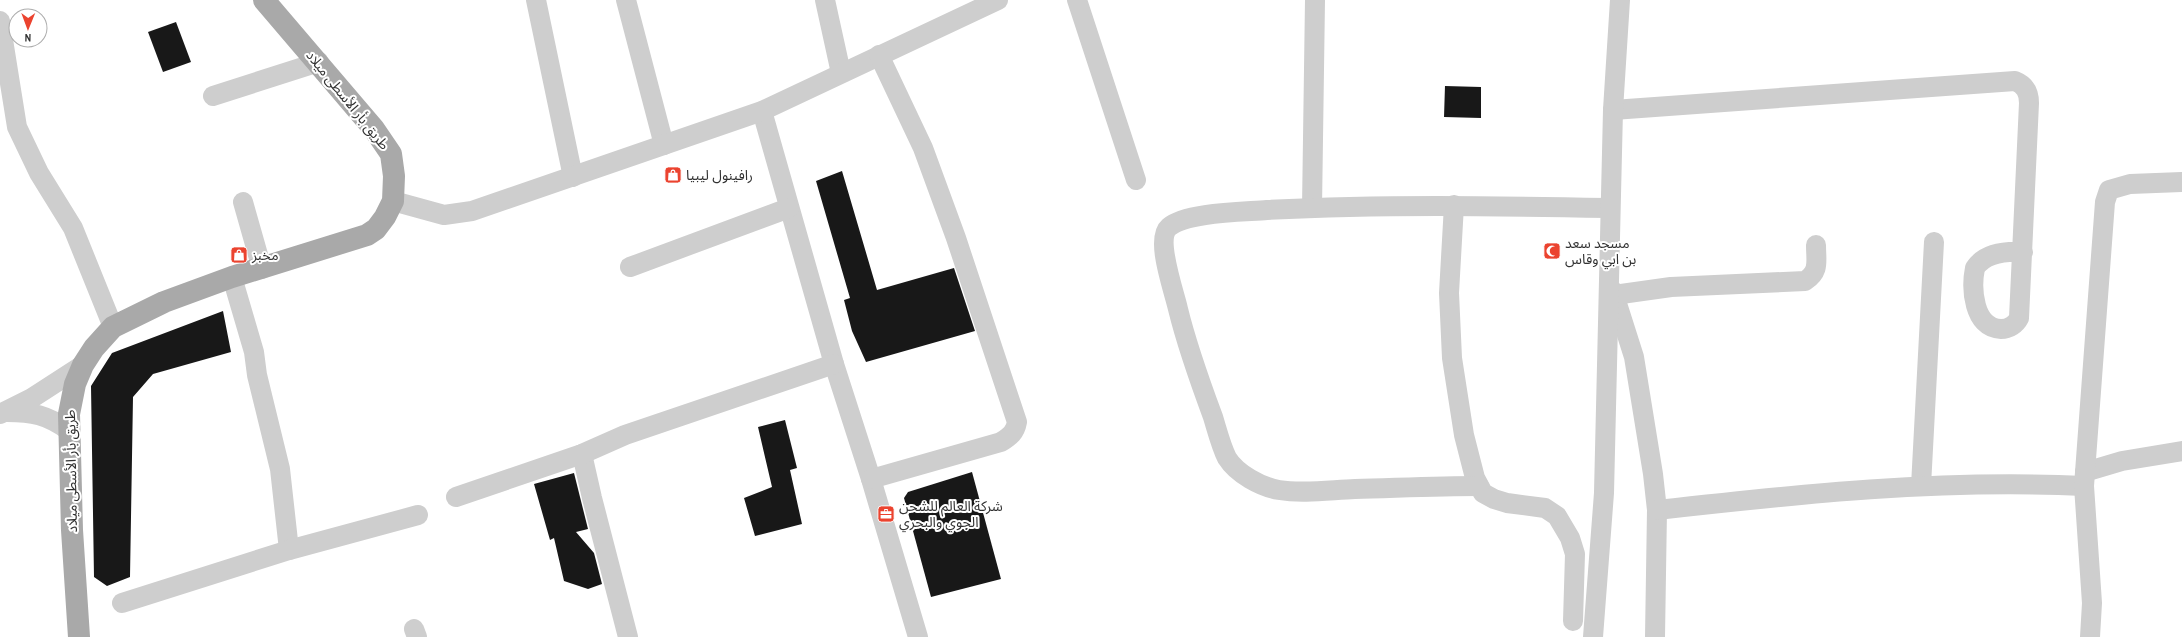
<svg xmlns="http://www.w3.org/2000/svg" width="2182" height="637" font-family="'Archivo Narrow','Noto Sans Arabic',sans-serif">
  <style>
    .building { fill: #181818 }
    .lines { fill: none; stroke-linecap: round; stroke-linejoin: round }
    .minor { stroke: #cecece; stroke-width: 20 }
    .major { stroke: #a9a9a9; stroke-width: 22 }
    .labels { text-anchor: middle; stroke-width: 4; stroke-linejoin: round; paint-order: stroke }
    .street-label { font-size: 14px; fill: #313131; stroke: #fff }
    .poi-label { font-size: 14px; fill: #313131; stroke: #fff; text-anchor: start }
  </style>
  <rect width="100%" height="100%" fill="#fff"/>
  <g class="building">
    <path d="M176 22 191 62 163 72 148 32Z"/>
    <path d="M1445 86 1481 87V118L1444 117Z"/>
    <path d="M842 171 877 290 954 268 975 331 866 362 852 331 844 300 850 298 816 181Z"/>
    <path d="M223 311 231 352 153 374 133 397 130 577 107 586 94 577 91 386 112 353Z"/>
    <path d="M785 420 797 468 790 470 802 524 755 536 744 498 772 487 758 427Z"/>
    <path d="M972 472 1001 579 931 597 904 498 908 492Z"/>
    <path d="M574 473 588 529 576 532 594 553 602 584 588 589 564 581 554 538 550 540 534 484Z"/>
  </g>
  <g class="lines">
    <g class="minor">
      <path d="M536 0 573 177"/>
      <path d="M626 0 664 145"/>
      <path d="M825 0 841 73"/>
      <path d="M1077 0 1136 180"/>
      <path d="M0 21 17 127 39 173 73 228 113 327"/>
      <path d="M213 96 319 62"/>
      <path d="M1613 110 2015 81C2025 85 2029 92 2029 103L2019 318C2016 324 2009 329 2001 329 1973 328 1971 288 1975 268 1985 253 2006 251 2023 252"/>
      <path d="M762 111 834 364 871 479 918 637"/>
      <path d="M393 201 444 215 472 211 762 111 998 0"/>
      <path d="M243 202 262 269"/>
      <path d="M1454 205 1449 293 1452 358 1464 435 1475 478 1483 493 1494 499 1507 503 1545 508 1557 516 1570 538 1575 554 1573 621"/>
      <path d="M1312 208 1315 0"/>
      <path d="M630 267 789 208"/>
      <path d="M232 277 254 352 257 375 280 469 289 550"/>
      <path d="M1613 291 1634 357 1653 474 1657 510 1655 637"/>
      <path d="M1614 295 1671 287 1805 281C1820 271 1816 262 1816 245"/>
      <path d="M7 412C33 412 47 415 68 430"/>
      <path d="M0 414 32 398 83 365"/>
      <path d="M582 454 592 498 628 637"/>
      <path d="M2085 472 2122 461 2182 451"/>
      <path d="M871 479 1001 442C1010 436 1015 433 1017 422L956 238 923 148 879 55"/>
      <path d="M1479 486C1437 486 1396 488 1355 489 1330 490 1303 494 1279 490 1261 487 1237 474 1227 458 1221 446 1217 430 1213 417 1200 382 1187 346 1178 309 1174 291 1155 239 1169 227 1186 212 1245 212 1267 210 1381 204 1495 206 1610 208"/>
      <path d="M1921 486 1934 242"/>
      <path d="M456 497 582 454 625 435 834 364"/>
      <path d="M1657 510C1799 494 1941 479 2084 486"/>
      <path d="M122 603 289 550 418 515"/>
      <path d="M414 629 417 637"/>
      <path d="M1593 637 1604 493 1613 110 1620 0"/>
      <path d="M2090 637 2092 603 2084 486 2105 202 2109 190 2130 184 2182 182"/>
    </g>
    <path class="major" d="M79 637 72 530 69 414 75 384 83 365 94 348 113 327 164 302 232 277 367 235 376 229 385 217 393 201 394 176 391 154 374 129 264 0"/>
  </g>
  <defs>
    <g id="shop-square" transform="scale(0.9)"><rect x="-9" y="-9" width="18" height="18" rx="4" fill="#eb432f" stroke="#fff"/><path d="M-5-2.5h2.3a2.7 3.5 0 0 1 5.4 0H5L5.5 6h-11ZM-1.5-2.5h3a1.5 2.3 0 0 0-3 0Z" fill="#fff"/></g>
    <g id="mosque-square" transform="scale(0.9)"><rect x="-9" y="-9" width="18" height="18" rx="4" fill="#eb432f" stroke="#fff"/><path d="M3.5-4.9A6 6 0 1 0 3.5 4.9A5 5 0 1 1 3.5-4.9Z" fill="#fff"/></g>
    <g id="office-square" transform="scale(0.9)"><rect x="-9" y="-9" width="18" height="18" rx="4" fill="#eb432f" stroke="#fff"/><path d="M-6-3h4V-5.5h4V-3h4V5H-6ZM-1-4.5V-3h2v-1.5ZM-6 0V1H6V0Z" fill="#fff"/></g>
  </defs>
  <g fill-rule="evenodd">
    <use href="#shop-square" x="673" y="175"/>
    <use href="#mosque-square" x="1552" y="251"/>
    <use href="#shop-square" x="239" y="255"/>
    <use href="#office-square" x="886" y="514"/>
  </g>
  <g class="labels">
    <g class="street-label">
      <text transform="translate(348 100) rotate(51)" y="5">طريق بأر الأسطى ميلاد</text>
      <text transform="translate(71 471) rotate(-91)" y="5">طريق بأر الأسطى ميلاد</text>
    </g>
    <g class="poi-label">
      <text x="686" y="180">رافينول ليبيا</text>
      <text x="1565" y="248">مسجد سعد<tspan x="1565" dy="16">بن ابي وقاس</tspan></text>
      <text x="252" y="260">مخبز</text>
      <text x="899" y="511">شركة العالم للشحن<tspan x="899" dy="16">الجوي والبحري</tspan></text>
    </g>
  </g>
  <g transform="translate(28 28) rotate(181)"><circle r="19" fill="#ffffff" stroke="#adadad"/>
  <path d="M0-3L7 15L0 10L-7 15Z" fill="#eb432f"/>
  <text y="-6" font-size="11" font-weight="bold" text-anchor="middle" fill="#313131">N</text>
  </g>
</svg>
